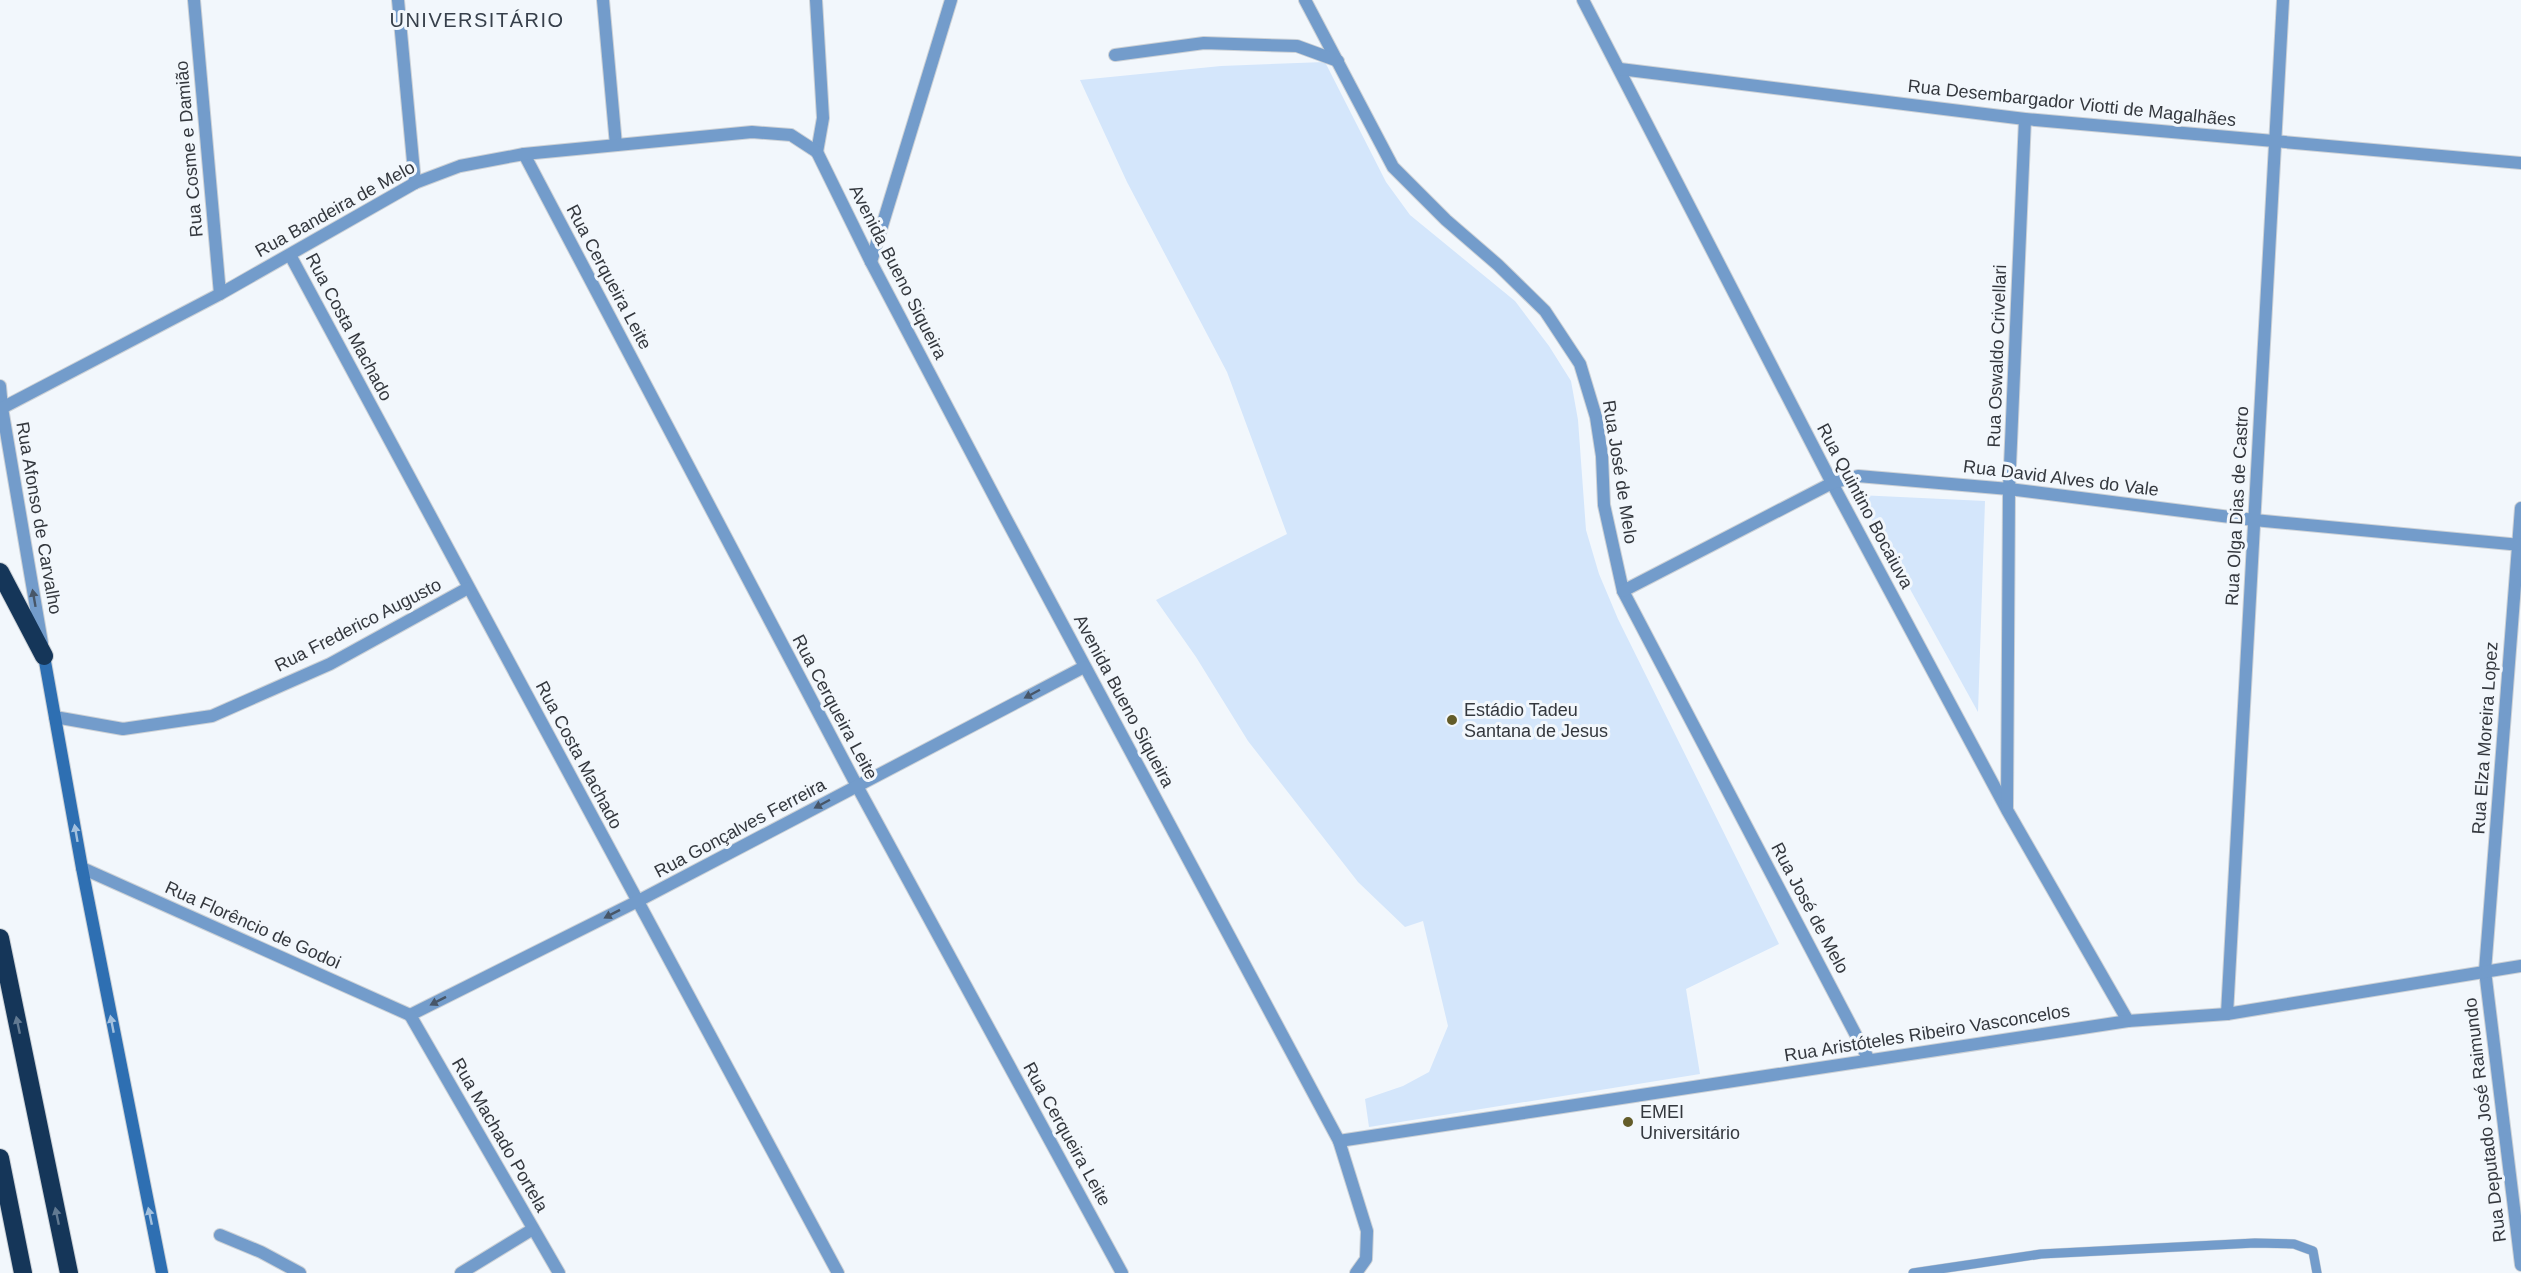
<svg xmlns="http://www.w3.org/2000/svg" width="2521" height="1273" font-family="Arial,sans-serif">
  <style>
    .green { fill: #d4e6fb }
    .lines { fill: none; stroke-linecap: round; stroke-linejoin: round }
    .lane-casing { stroke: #ccd1d6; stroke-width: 10 }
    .street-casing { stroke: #ccd1d6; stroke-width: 14 }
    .secondary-casing { stroke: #ccd1d6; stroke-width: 14 }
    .highway-casing { stroke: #ccd1d6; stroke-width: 20 }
    .lane { stroke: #739ccb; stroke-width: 9 }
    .street { stroke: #739ccb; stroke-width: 12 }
    .secondary { stroke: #2e6fb2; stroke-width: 12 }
    .highway { stroke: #153659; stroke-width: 18 }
    .oneway { fill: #475668 }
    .oneway2 { fill: #a4c1de }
    .oneway3 { fill: #627a92 }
    .poi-dot { fill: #635c29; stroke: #f2f7fc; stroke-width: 2 }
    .labels { text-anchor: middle; stroke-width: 6; stroke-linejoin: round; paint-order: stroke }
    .street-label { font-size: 18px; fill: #34383e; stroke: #f2f7fc }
    .poi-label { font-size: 18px; fill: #34383e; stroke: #f2f7fc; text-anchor: start }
    .neighbourhood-label { font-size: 20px; letter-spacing: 1.5px; fill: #37404b; stroke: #f2f7fc }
  </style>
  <rect width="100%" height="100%" fill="#f2f7fc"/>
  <g class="green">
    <path d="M1325 62 1386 182 1410 215 1515 301 1549 346 1571 381 1578 420 1586 530 1599 574 1618 619 1779 944 1686 989 1700 1074 1369 1127 1365 1099 1403 1086 1429 1072 1448 1026 1423 921 1405 927 1358 882 1248 741 1196 657 1156 600 1287 534 1227 372 1127 182 1080 80 1221 66Z"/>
    <path d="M1858 495 1985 501 1978 712Z"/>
  </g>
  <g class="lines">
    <g class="lane-casing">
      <path id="lane" d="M1913 1273 2041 1254 2255 1243 2294 1244 2313 1251 2317 1273"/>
    </g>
    <g class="street-casing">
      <g id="street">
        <path d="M194 0 220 294"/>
        <path d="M398 0 415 183"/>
        <path d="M603 0 616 145"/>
        <path d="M816 0 823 118 817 152"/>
        <path d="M1305 0 1393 167 1446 220 1498 265 1545 311 1580 364 1596 417 1602 456 1604 505 1623 591 1869 1060"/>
        <path d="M1583 0 1832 483 2007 810 2128 1021"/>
        <path d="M1115 55 1204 43 1297 46 1338 61"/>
        <path d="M1620 69 2025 119 2521 163"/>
        <path d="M817 152 871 262 1004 515 1339 1141 1367 1231 1366 1259 1356 1273"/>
        <path d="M524 154 857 786 1122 1273"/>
        <path d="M290 255 838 1273"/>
        <path d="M871 262 951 0"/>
        <path d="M0 386 2 408 42 643"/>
        <path d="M2 408 220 294 415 183 460 166 524 154 752 132 791 135 817 152"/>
        <path d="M2521 508 2485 971 2521 1265"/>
        <path d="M1623 591 1832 483 1858 476 2009 489 2254 520 2521 545"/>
        <path d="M55 717 123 729 212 716 330 664 468 588"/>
        <path d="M2007 807 2009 489 2025 119"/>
        <path d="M82 868 410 1015"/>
        <path d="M2227 1014 2283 0"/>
        <path d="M410 1015 638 901 1084 667"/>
        <path d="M410 1015 559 1273"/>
        <path d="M1339 1141 2128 1021 2227 1014 2521 966"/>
        <path d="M220 1235 261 1252 300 1273"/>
        <path d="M461 1273 533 1229"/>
      </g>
    </g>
    <g class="secondary-casing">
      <path id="secondary" d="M44 656 82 868 162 1273"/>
    </g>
    <g class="highway-casing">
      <g id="highway">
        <path d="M0 572 44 656"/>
        <path d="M0 938 69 1273"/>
        <path d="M0 1158 23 1273"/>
      </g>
    </g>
    <use href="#lane" class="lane"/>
    <use href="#street" class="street"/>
    <use href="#secondary" class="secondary"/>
    <use href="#highway" class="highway"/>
  </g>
  <defs><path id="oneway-solid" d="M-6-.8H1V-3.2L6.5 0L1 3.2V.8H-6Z" transform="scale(1.5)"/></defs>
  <g class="oneway">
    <use href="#oneway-solid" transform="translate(34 598) rotate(-100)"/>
    <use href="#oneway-solid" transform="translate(1032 694) rotate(152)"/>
    <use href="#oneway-solid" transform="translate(822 804) rotate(152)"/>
    <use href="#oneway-solid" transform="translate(612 914) rotate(153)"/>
    <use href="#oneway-solid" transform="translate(438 1001) rotate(153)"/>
  </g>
  <g class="oneway2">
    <use href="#oneway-solid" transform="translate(76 833) rotate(-100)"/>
    <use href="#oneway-solid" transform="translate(112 1024) rotate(-101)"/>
    <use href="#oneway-solid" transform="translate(150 1216) rotate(-102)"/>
  </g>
  <g class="oneway3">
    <use href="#oneway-solid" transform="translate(18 1025) rotate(-102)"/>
    <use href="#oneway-solid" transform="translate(57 1216) rotate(-102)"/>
  </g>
  <g class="poi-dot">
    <circle cx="1452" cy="720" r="6"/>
    <circle cx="1628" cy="1122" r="6"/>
  </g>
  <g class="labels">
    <g class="street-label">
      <text transform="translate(2072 103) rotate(6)" y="6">Rua Desembargador Viotti de Magalhães</text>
      <text transform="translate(189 149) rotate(-95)" y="6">Rua Cosme e Damião</text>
      <text transform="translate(335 209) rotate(-29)" y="6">Rua Bandeira de Melo</text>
      <text transform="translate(898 272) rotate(63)" y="6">Avenida Bueno Siqueira</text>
      <text transform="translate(609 277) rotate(62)" y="6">Rua Cerqueira Leite</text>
      <text transform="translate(349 327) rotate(62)" y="6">Rua Costa Machado</text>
      <text transform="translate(1997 356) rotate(-88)" y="6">Rua Oswaldo Crivellari</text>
      <text transform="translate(1620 472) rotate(81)" y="6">Rua José de Melo</text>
      <text transform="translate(2061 478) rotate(7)" y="6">Rua David Alves do Vale</text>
      <text transform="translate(1865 506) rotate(62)" y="6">Rua Quintino Bocaiuva</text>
      <text transform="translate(2237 506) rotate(-87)" y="6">Rua Olga Dias de Castro</text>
      <text transform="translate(39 518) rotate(80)" y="6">Rua Afonso de Carvalho</text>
      <text transform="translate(358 625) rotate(-27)" y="6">Rua Frederico Augusto</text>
      <text transform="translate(1124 701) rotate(62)" y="6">Avenida Bueno Siqueira</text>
      <text transform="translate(835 707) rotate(62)" y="6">Rua Cerqueira Leite</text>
      <text transform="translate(2485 738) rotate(-86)" y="6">Rua Elza Moreira Lopez</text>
      <text transform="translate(579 755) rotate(62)" y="6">Rua Costa Machado</text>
      <text transform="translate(740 828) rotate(-28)" y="6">Rua Gonçalves Ferreira</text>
      <text transform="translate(1810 908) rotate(62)" y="6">Rua José de Melo</text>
      <text transform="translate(253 925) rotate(24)" y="6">Rua Florêncio de Godoi</text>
      <text transform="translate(1927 1033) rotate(-9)" y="6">Rua Aristóteles Ribeiro Vasconcelos</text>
      <text transform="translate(2485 1120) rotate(-97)" y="6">Rua Deputado José Raimundo</text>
      <text transform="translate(1067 1134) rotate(61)" y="6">Rua Cerqueira Leite</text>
      <text transform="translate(500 1135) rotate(60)" y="6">Rua Machado Portela</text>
    </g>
    <g class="poi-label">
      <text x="1464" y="716">Estádio Tadeu<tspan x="1464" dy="21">Santana de Jesus</tspan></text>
      <text x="1640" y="1118">EMEI<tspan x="1640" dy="21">Universitário</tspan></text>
    </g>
    <g class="neighbourhood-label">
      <text x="477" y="27">UNIVERSITÁRIO</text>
    </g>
  </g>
</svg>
